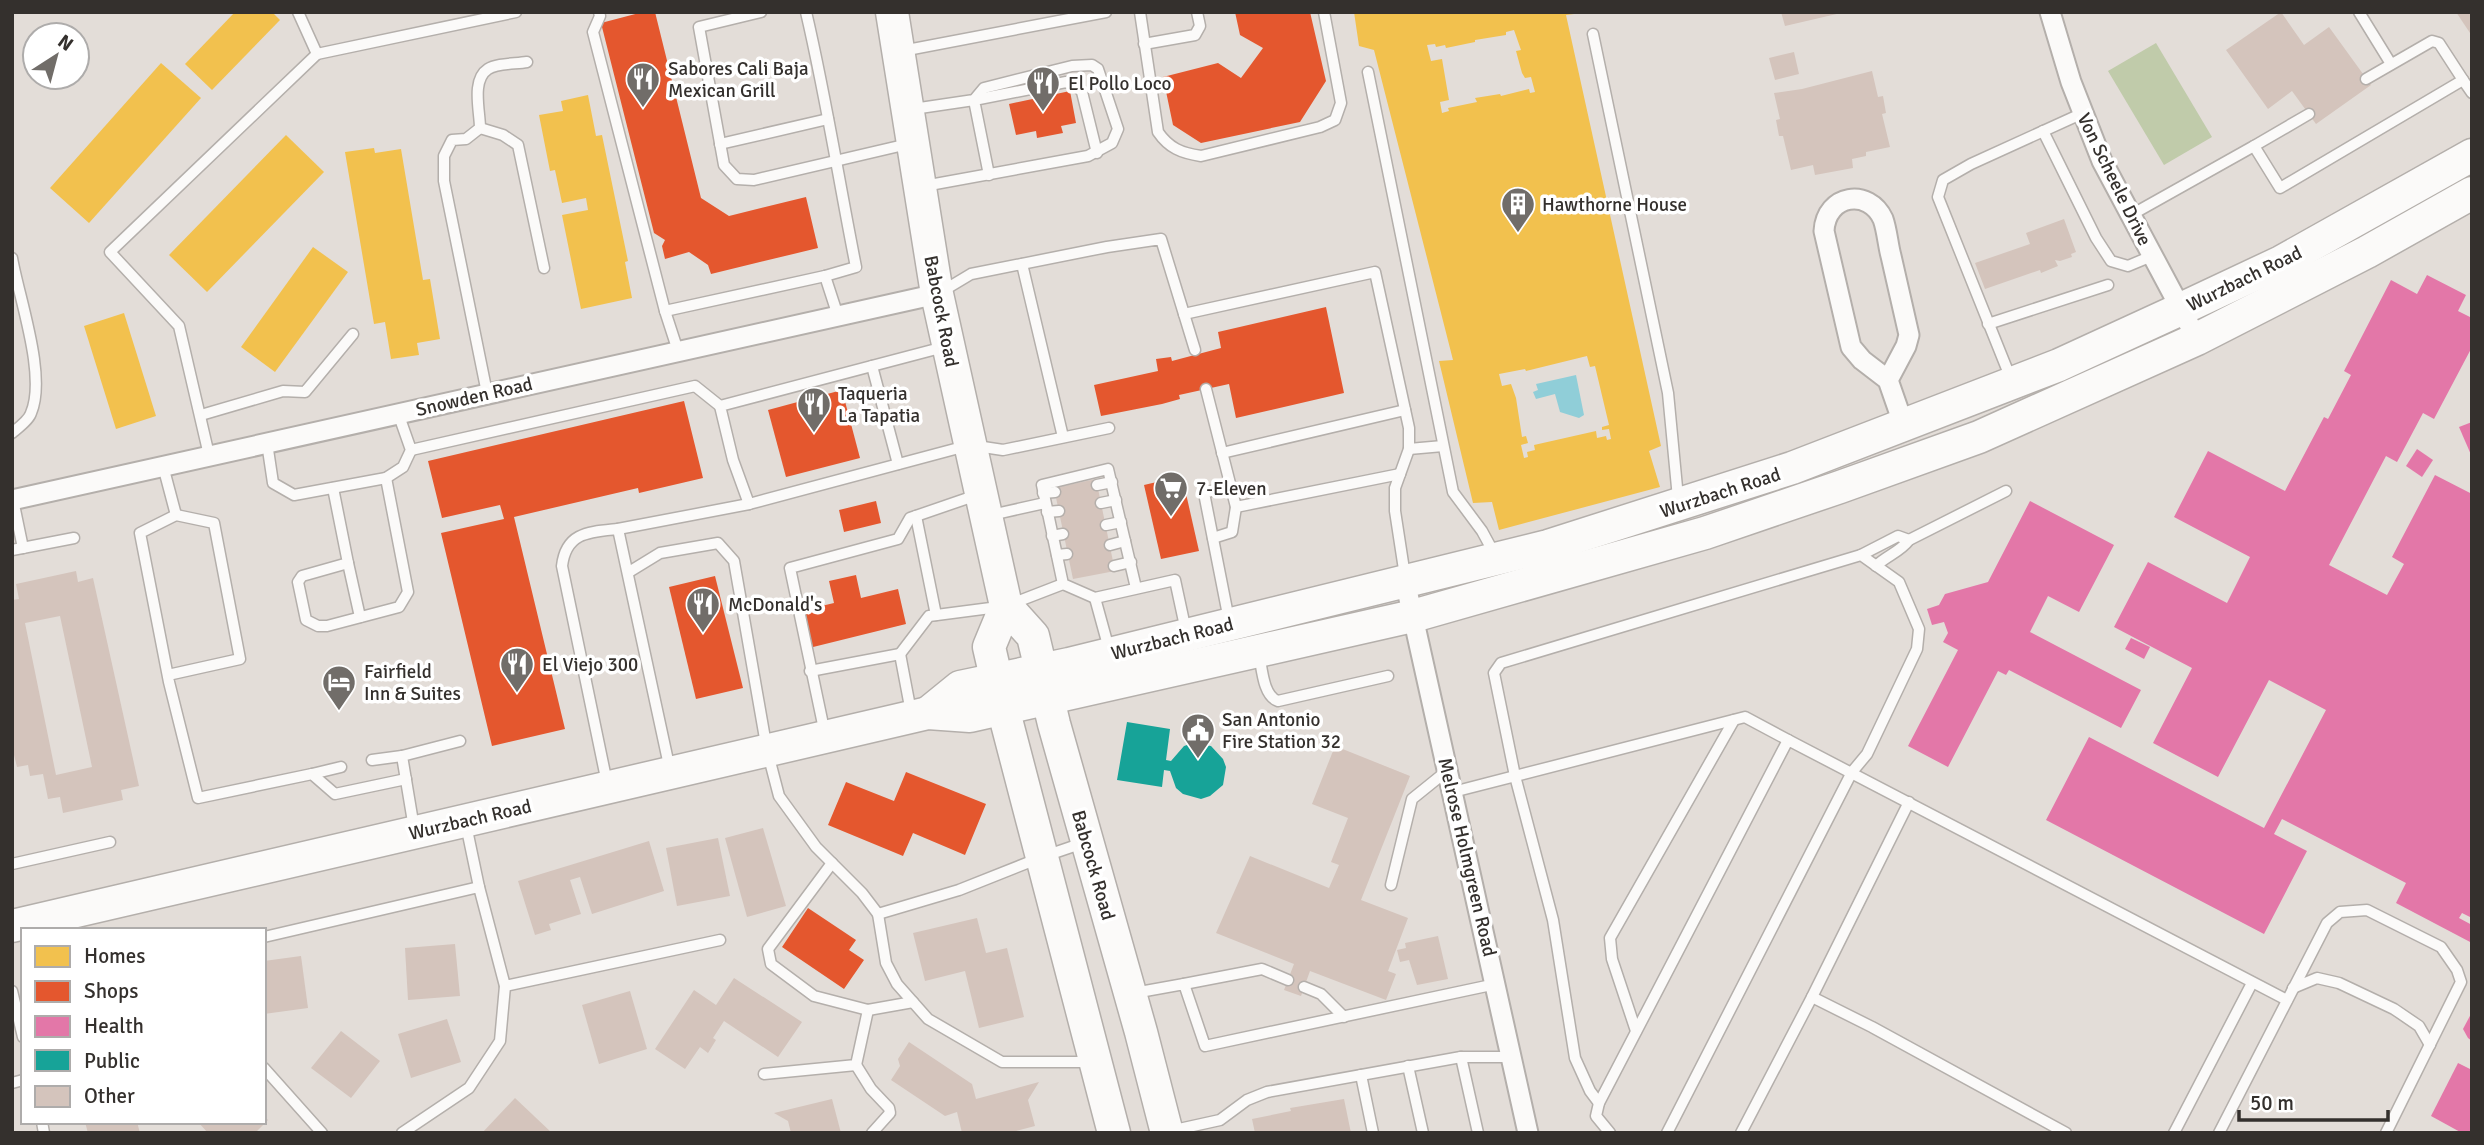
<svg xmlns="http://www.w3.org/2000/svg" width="2484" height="1145" font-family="Signika,sans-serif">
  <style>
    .green { fill: #c0cbaa }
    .water { fill: #90ced8 }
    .homes { fill: #f2c14e; fill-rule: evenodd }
    .shops { fill: #e4572e }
    .health { fill: #e377a8 }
    .public { fill: #17a398 }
    .building { fill: #d4c4bc; fill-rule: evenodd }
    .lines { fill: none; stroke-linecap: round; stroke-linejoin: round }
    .lane-casing { stroke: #b4afab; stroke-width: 13 }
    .street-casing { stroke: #b4afab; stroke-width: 23 }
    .primary-casing { stroke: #b4afab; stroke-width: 35 }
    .lane { stroke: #fbfaf9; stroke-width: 10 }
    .street { stroke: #fbfaf9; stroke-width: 19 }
    .primary { stroke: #fbfaf9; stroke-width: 32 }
    .labels { text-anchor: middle; stroke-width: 7; stroke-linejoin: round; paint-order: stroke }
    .poi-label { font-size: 19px; fill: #34302d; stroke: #fff; text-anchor: start }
    .street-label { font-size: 19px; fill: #34302d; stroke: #fff }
  </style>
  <rect width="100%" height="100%" fill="#e3ddd8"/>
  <path class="green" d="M2156 43 2212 137 2164 165 2108 71Z"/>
  <path class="water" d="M1576 375 1584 415 1579 418 1560 412 1555 394 1536 399 1533 392 1538 390 1536 384Z"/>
  <g class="homes">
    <path d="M235 12H272L280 20 212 90 185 64Z"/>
    <path d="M1354 12H1574V14L1566 15 1661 446 1649 451 1660 487 1499 530 1492 502 1473 503 1439 361 1453 360 1374 50 1359 46ZM1514 30 1521 50 1516 51 1522 73 1525 78 1531 77 1535 92 1530 93 1529 89 1501 96 1500 94 1475 98 1477 102 1448 108 1449 111 1442 113 1440 102 1449 100 1442 59 1431 61 1427 45 1435 44 1436 47 1445 45 1446 48 1475 42V40L1506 35V32ZM1587 356 1590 367 1595 366 1609 425 1602 427V430L1609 429 1611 439 1607 440 1606 436 1597 438 1596 431 1534 445 1535 450 1527 452 1528 457 1524 458 1521 445 1528 443 1526 436 1522 437 1516 398 1511 384 1502 386 1499 374 1525 369 1526 371Z"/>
    <path d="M161 63 201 98 89 223 50 188Z"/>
    <path d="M588 95 596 136 602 135 628 261 625 262 632 298 581 309 562 215 588 210 586 198 562 203 555 170 550 171 539 115 563 111 561 101Z"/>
    <path d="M286 135 324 172 207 292 169 255Z"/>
    <path d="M374 148 375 153 401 149 423 280 430 279 440 339 417 343 419 355 391 359 385 322 374 324 345 152Z"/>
    <path d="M313 247 348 272 275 372 241 347Z"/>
    <path d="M124 313 156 416 116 429 84 326Z"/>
  </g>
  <g class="shops">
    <path d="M643 12H655L701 198 729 216 806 197 818 248 711 274 708 265 689 252 665 259 662 246 665 240 654 233 601 23Z"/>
    <path d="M1235 12H1310L1326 81 1300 122 1201 143 1173 125 1163 77 1218 63 1241 78 1263 48 1240 35Z"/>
    <path d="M1070 91 1076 123 1061 126 1063 133 1037 138 1036 131 1016 135 1009 104Z"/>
    <path d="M1326 307 1344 393 1236 418 1229 384 1179 395 1180 399 1162 404 1101 416 1094 385 1158 371 1156 359 1171 357 1172 361 1221 348 1218 332Z"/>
    <path d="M842 390 860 458 786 477 768 410Z"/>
    <path d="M684 401 703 478 639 493 638 488 514 517 565 729 492 746 441 533 504 519 500 505 442 518 428 461Z"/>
    <path d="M1182 476 1199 551 1161 559 1144 485Z"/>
    <path d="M876 501 881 523 844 532 839 510Z"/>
    <path d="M856 575 861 598 898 589 906 624 805 649 796 612 834 603 829 581Z"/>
    <path d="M715 576 743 688 696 699 669 587Z"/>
    <path d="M906 772 986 804 965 855 913 833 903 856 828 825 846 782 894 801Z"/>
    <path d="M808 908 856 940 849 950 864 960 844 989 782 947Z"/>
  </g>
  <g class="health">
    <path d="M2427 275 2466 295 2458 311 2472 318V347L2434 419 2423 413 2397 462 2386 456 2329 565 2387 595 2404 564 2392 557 2435 475 2472 494V918L2462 913 2459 918 2472 925V943L2396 903 2406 883 2282 819 2274 834 2307 851 2264 934 2046 820 2089 737 2264 828 2326 710 2269 680 2218 777 2153 743 2192 668 2114 627 2148 562 2227 603 2250 557 2174 517 2208 451 2285 491 2324 417 2328 419 2351 375 2344 371 2391 280 2417 294Z"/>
    <path d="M2472 422V457L2459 427Z"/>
    <path d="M2417 449 2433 460 2422 477 2406 466Z"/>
    <path d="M2030 501 2114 545 2079 612 2048 596 2030 632 2141 690 2121 728 2009 670 2006 675 1998 671 1948 767 1908 746 1958 650 1943 642 1948 633 1944 622 1932 625 1927 609 1939 605 1945 594 1988 582Z"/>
    <path d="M2131 638 2150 647 2144 659 2125 649Z"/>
    <path d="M2472 1012V1041L2468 1038 2463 1029Z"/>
    <path d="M2458 1063 2472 1070V1133H2462L2431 1116Z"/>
  </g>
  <path class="public" d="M1127 722 1170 729 1166 760 1171 761 1184 746 1193 743 1211 746 1223 759 1226 767 1223 785 1210 796 1201 799 1183 794 1176 788 1170 771 1164 770 1162 787 1117 780Z"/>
  <g class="building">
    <path d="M1781 12H1841V13L1785 26Z"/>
    <path d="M2281 12 2304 45 2329 27 2371 85 2316 124 2292 91 2268 109 2226 50Z"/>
    <path d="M2456 12H2472V36Z"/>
    <path d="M1794 52 1799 74 1775 80 1769 58Z"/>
    <path d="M1872 71 1878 97 1883 96 1886 113 1882 114 1890 147 1866 152V156L1852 159 1853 168 1815 175 1813 165 1791 170 1783 136H1779L1776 120 1780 119 1774 93 1802 89Z"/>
    <path d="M2064 219 2076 252 2071 254 2072 257 2060 261 2055 260 2058 266 2041 273 2040 270 1985 289 1975 263 2030 244 2026 233Z"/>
    <path d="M1096 479 1115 571 1073 579 1054 488Z"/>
    <path d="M76 571 78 582 93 578 139 786 121 790 123 800 63 813 60 797 48 799 43 774 30 776 28 765 17 767 12 747V600L19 599 16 584ZM60 616 92 767 56 775 25 623Z"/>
    <path d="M1335 746 1410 776 1361 900 1408 918 1388 971 1396 974 1386 1000 1310 971 1301 996 1284 990 1294 964 1216 933 1250 856 1329 888 1339 865 1331 862 1348 818 1312 804Z"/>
    <path d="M763 828 786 906 747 917 725 838Z"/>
    <path d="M718 838 730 896 677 906 666 848Z"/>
    <path d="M649 841 664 891 592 914 580 877 570 880 581 914 549 924 551 930 535 935 518 881Z"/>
    <path d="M977 918 986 953 1007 948 1024 1017 979 1028 965 971 925 981 913 933Z"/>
    <path d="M1438 936 1448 979 1417 985 1409 960 1400 962 1397 950 1406 948 1405 943Z"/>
    <path d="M455 944 460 996 408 1000 405 948Z"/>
    <path d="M301 956 308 1008 264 1014V961Z"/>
    <path d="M734 978 802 1022 778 1057 724 1021 713 1038 716 1040 708 1053 700 1047 685 1069 655 1049 694 990 716 1005Z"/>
    <path d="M630 991 647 1049 599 1064 582 1005Z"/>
    <path d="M447 1019 461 1062 411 1078 398 1034Z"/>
    <path d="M341 1031 380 1061 351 1098 311 1068Z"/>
    <path d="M909 1042 972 1084 976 1099 1039 1082 1028 1100 1035 1126 1008 1133H962L957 1112 945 1116 891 1080 900 1066 898 1059Z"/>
    <path d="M515 1098 552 1133H482Z"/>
    <path d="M832 1099 841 1133H791L788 1121 774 1113Z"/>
    <path d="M1344 1099 1351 1133H1255L1252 1119 1291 1111 1290 1108Z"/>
    <path d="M264 1116 268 1120 255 1133H208L198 1122H264Z"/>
    <path d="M85 1122H137L140 1133H88Z"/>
  </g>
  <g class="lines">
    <g class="lane-casing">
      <g id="lane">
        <path d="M599 12 600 16 593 32 665 311 825 276"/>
        <path d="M761 12 699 27 724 165 737 179 754 180 908 144"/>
        <path d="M806 12C826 97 839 182 856 267L825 276 838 316"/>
        <path d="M1140 12 1158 132C1169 148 1181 153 1201 156L1320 127 1335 120 1341 103 1324 12"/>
        <path d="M2359 12 2391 64"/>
        <path d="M1593 34 1668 393 1678 498"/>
        <path d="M1144 44 1195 35 1200 26 1197 12"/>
        <path d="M902 51 1106 12"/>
        <path d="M317 54 516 12"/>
        <path d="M1368 72 1453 492 1482 531 1495 555"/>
        <path d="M2366 79 2432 41 2439 43 2463 80"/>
        <path d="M913 109 974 100 984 88 1072 66 1092 65 1098 69 1118 129 1112 143 1088 156 924 186"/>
        <path d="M480 128 503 135 518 145 544 268"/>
        <path d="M2043 131 2096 238 2111 261 2128 266 2152 256"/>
        <path d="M720 144 828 119"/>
        <path d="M2254 146 2309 114"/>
        <path d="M989 175 974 100 1066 82 1077 86 1082 92 1097 153"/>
        <path d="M2131 215 2254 146 2280 188 2463 80 2472 93"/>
        <path d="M12 258C19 298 47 376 31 413 29 420 18 428 12 433"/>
        <path d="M1022 264 1063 437"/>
        <path d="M941 292 971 274 1107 247 1161 239 1184 314 1375 272 1409 428V449L1395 488V511L1405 576"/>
        <path d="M665 311 678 351"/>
        <path d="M1184 314 1195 350"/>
        <path d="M1988 324 2108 285"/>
        <path d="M944 347 720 406 733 460 749 504 970 445 1003 450 1109 428"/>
        <path d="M872 366 898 464"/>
        <path d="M2011 379 1938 197 1943 180 1971 164 2083 113"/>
        <path d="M1206 389 1236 507 1400 474"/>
        <path d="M487 393 444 181V156L452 140 466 139 480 128C480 111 471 80 488 69 497 63 516 64 527 62"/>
        <path d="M201 415 283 391 305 392 353 334"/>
        <path d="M267 443 273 483 294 495 386 478 403 467 411 450 398 413"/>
        <path d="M1409 449 1443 446"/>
        <path d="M411 450 695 386 720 406"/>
        <path d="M1222 453 1405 410"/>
        <path d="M209 455 179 326 110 252 317 54 298 12"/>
        <path d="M163 466 176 515"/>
        <path d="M1097 485 1112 482"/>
        <path d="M333 488 348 563 302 576 298 582 306 620 318 626H327L399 607 408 592 386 478"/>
        <path d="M1043 493 1055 492"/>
        <path d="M13 500 23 548"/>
        <path d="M1101 503 1116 500"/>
        <path d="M1047 512 1059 511"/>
        <path d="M991 515 1045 503"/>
        <path d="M916 516 936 615"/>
        <path d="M1106 525 1121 522"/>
        <path d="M618 529 749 504"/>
        <path d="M1052 536 1063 534"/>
        <path d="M1213 538 1232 532 1236 507"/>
        <path d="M1110 545 1125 541"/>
        <path d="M12 550 74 538"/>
        <path d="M1057 555 1067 554"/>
        <path d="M1861 555 1898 536 1909 540"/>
        <path d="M348 563 360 617"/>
        <path d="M1114 566 1131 562"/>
        <path d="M1876 566C1886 556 1900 552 1909 540L2006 491"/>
        <path d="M629 572 660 553 718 543 734 561 767 750 779 796 816 847 862 893 878 914 959 890 1042 857 1083 843"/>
        <path d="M1136 588 1108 469 1042 485 1063 584 1095 598 1175 580 1186 631"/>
        <path d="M1095 598 1109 649"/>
        <path d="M1229 620 1204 493 1231 486"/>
        <path d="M900 654 929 616 1006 606 1063 584"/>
        <path d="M1259 654C1262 668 1263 696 1278 701L1388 676"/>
        <path d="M810 671 900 654 911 712"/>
        <path d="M168 675 240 659 214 523 176 515 140 533 169 682 198 798 312 774 335 794 406 779"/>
        <path d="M825 734 790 568 898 539 910 518 977 495"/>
        <path d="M372 760 402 756"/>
        <path d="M312 774 341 767"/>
        <path d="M607 783 562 566C566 532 589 532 618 529L670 770"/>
        <path d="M1453 792 1745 717 1788 740"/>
        <path d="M466 825 479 887"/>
        <path d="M414 828 402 756 460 741"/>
        <path d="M832 863 768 949 771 964 814 996 868 1010 913 1002"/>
        <path d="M12 864 110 842"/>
        <path d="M1391 885 1412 799 1448 770"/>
        <path d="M878 914 886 963 897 984 928 1019 1002 1062H1090"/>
        <path d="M264 937 479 887 505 986 720 940"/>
        <path d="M1184 984 1262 969 1288 980"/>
        <path d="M1304 987 1321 994 1344 1017"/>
        <path d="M2293 988 2317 978 2339 983 2394 1009 2419 1026 2430 1045"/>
        <path d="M12 991 23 1037"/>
        <path d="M1134 993 1184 984 1205 1046 1496 984"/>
        <path d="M1812 997 1909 802"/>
        <path d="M1636 1031 1612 959 1610 938 1734 720"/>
        <path d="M1461 1057 1478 1133"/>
        <path d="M856 1065 871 1089 889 1108 890 1113 872 1133"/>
        <path d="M1408 1066 1423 1133"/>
        <path d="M264 1068 322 1133"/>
        <path d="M764 1074 856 1065 868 1010"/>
        <path d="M1361 1075 1373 1133"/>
        <path d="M12 1083 23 1080"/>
        <path d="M1599 1103 1590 1091 1575 1058 1553 920 1515 776 1494 673 1501 663 1861 555 1899 582 1919 629 1917 649 1867 754 1852 772 1667 1133"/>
        <path d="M42 1122 44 1133"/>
        <path d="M1170 1131 1220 1120 1247 1100 1267 1092 1461 1057H1511"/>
        <path d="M402 1133 469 1088 500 1041 505 986"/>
        <path d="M1610 1133 1596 1116 1599 1103 1788 740 2287 1000"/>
        <path d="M1741 1133 1812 997 1872 1027 2066 1133"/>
        <path d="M2174 1133 2252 983"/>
        <path d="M2219 1133 2327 923 2340 912 2367 910 2441 947 2457 970 2461 982 2386 1133"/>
      </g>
    </g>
    <g class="street-casing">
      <g id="street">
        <path d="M2050 12 2071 82 2102 161 2197 339"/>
        <path d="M1888 380 1906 346 1909 335C1903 309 1897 283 1891 256 1888 245 1887 230 1883 219 1869 188 1826 194 1824 231L1851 347 1862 360 1888 380 1904 426"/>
        <path d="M12 500 937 294"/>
        <path d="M1405 581 1528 1133"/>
      </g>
    </g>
    <g class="primary-casing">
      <g id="primary">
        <path d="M892 12 937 294 1006 606 1033 636 1054 724 1141 1032 1167 1133"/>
        <path d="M1006 606 989 647 1003 708 1114 1133"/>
        <path d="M928 713 960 687 1069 664 1548 546 1792 468 2059 365 2181 309 2281 262 2472 155"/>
        <path d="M12 926 928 713 970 716 1413 616 1705 533 1840 487 1979 437 2197 339 2367 252 2472 193"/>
      </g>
    </g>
    <use href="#lane" class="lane"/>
    <use href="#street" class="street"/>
    <use href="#primary" class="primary"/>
  </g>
  <defs>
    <g id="restaurant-pin" transform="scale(1.75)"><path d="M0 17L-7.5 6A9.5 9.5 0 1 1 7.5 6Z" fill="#716d69" stroke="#fff"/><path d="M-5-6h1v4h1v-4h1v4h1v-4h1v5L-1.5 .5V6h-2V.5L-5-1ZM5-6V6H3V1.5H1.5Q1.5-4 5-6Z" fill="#fff"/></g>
    <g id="building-pin" transform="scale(1.75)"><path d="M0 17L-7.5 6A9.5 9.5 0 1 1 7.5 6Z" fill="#716d69" stroke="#fff"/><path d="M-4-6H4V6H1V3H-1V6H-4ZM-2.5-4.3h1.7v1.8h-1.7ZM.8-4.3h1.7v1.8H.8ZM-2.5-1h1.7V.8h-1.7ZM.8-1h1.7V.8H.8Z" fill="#fff"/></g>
    <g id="supermarket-pin" transform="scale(1.75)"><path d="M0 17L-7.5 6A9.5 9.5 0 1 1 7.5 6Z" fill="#716d69" stroke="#fff"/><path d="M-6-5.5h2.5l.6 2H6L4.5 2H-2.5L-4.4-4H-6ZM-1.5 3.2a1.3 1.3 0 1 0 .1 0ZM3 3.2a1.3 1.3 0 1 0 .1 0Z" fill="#fff"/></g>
    <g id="hotel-pin" transform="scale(1.75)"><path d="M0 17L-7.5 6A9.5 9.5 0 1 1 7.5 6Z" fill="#716d69" stroke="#fff"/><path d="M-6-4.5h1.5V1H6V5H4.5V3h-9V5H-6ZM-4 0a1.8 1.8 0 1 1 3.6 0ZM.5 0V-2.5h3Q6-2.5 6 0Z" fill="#fff"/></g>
    <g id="civic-pin" transform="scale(1.75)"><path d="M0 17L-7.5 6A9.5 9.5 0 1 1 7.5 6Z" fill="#716d69" stroke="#fff"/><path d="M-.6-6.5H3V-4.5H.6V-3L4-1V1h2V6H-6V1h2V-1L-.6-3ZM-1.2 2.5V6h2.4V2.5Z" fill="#fff"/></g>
  </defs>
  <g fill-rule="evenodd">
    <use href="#restaurant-pin" x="643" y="79"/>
    <use href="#restaurant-pin" x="1043" y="83"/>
    <use href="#building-pin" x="1518" y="204"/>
    <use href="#restaurant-pin" x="814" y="404"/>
    <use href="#supermarket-pin" x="1171" y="488"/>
    <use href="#restaurant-pin" x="703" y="604"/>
    <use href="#restaurant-pin" x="517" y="664"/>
    <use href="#hotel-pin" x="339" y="682"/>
    <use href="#civic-pin" x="1198" y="730"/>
  </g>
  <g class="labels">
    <g class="poi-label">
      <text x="668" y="75">Sabores Cali Baja<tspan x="668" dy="22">Mexican Grill</tspan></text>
      <text x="1068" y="90">El Pollo Loco</text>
      <text x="1542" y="211">Hawthorne House</text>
      <text x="838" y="400">Taqueria<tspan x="838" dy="22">La Tapatia</tspan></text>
      <text x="1196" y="495">7-Eleven</text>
      <text x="728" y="611">McDonald's</text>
      <text x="542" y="671">El Viejo 300</text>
      <text x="364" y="678">Fairfield<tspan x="364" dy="22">Inn &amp; Suites</tspan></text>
      <text x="1222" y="726">San Antonio<tspan x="1222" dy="22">Fire Station 32</tspan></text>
    </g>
    <g class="street-label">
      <text transform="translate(2115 179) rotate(64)" y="7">Von Scheele Drive</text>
      <text transform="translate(2244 278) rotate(-26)" y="7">Wurzbach Road</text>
      <text transform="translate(942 311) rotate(79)" y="7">Babcock Road</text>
      <text transform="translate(474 396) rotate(-13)" y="7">Snowden Road</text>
      <text transform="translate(1720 492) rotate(-18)" y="7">Wurzbach Road</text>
      <text transform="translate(1172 638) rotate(-14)" y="7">Wurzbach Road</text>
      <text transform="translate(470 819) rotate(-13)" y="7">Wurzbach Road</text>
      <text transform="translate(1468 857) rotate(77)" y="7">Melrose Holmgreen Road</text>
      <text transform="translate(1094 865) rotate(74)" y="7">Babcock Road</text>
    </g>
  </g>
  <rect width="2484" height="1145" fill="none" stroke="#34302d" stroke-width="28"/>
  <rect x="21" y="928" width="245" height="196" fill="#ffffff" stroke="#aeacab" stroke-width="2"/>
  <rect x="35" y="946" width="35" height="21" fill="#f2c14e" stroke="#aeacab" stroke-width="2"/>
  <text x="84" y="963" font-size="21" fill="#34302d">Homes</text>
  <rect x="35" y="981" width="35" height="21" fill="#e4572e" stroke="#aeacab" stroke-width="2"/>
  <text x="84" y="998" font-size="21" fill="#34302d">Shops</text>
  <rect x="35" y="1016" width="35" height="21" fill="#e377a8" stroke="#aeacab" stroke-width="2"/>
  <text x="84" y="1033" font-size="21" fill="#34302d">Health</text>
  <rect x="35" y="1050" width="35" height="21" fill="#17a398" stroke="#aeacab" stroke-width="2"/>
  <text x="84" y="1068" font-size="21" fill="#34302d">Public</text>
  <rect x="35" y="1086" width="35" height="21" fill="#d4c4bc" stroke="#aeacab" stroke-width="2"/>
  <text x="84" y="1103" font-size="21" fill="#34302d">Other</text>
  <g transform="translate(56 56) rotate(36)"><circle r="33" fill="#ffffff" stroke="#aeacab" stroke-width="2"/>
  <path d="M0-5L12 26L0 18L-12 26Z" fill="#716d69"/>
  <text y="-10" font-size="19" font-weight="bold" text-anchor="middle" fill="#34302d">N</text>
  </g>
  <path d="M2239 1110v10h149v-10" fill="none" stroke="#34302d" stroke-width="3.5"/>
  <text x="2250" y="1110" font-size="21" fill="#34302d" stroke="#ffffff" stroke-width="5" paint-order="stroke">50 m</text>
</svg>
